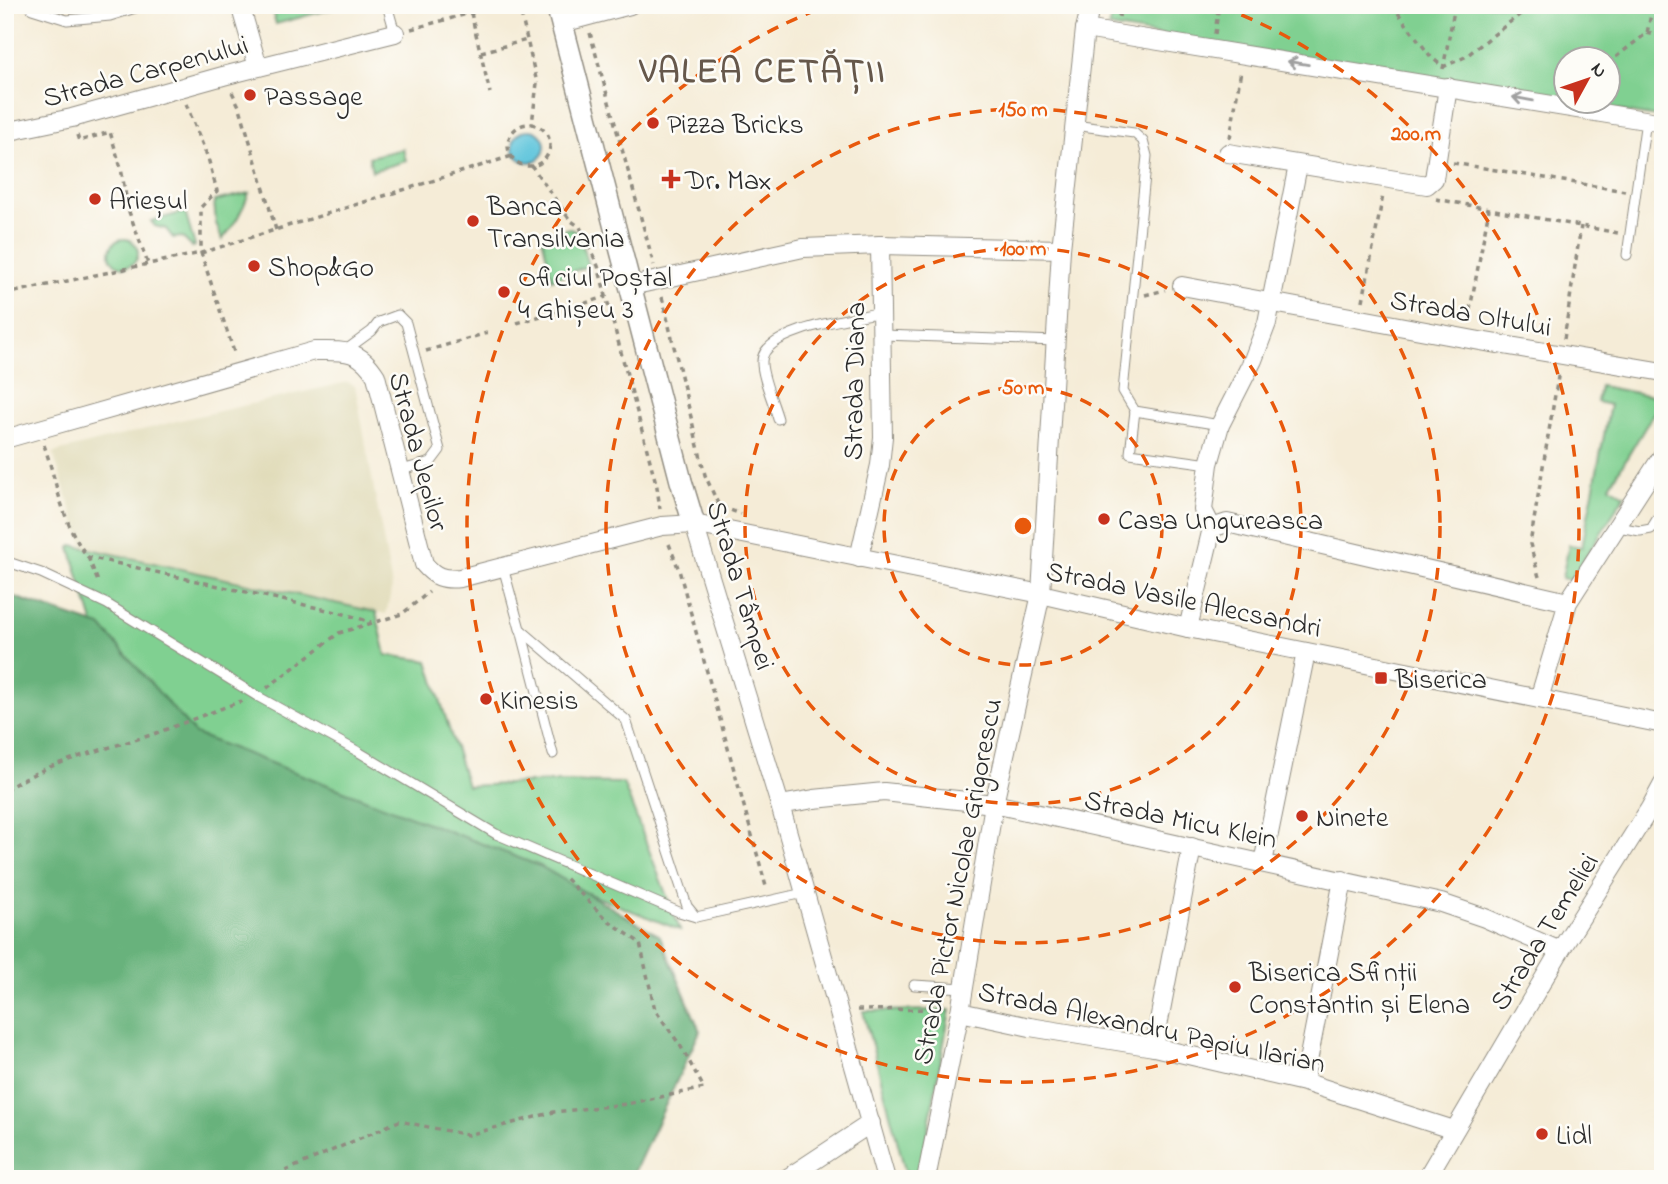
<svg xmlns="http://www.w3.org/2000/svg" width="1668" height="1184" font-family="'Indie Flower',sans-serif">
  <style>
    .built { fill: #e1dcba }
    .green { fill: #80d091; stroke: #567e5e; stroke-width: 2; fill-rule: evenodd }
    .forest { fill: #68b27b; stroke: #4a6e53; stroke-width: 2 }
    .water { fill: #5fc5dc; stroke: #457884; stroke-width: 2 }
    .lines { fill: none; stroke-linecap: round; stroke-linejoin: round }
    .service-casing { stroke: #908c81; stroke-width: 11 }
    .minor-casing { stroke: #908c81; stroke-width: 20 }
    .tertiary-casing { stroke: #908c81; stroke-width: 24 }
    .path { stroke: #908c81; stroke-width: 3.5; stroke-dasharray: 5 5; stroke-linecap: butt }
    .service { stroke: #fff; stroke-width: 9 }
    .minor { stroke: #fff; stroke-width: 18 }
    .tertiary { stroke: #fff; stroke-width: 21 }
    .oneway { stroke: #a0a0a0 }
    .ring { fill: none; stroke: #e8590c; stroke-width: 3.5; stroke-dasharray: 12 9 }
    .poi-dot { fill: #c8321e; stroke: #fdfcf7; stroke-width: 2.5 }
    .labels { text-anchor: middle; stroke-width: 5; stroke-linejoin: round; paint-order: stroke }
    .street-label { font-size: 28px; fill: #2b2b2b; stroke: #fdfcf7 }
    .poi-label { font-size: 28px; fill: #2b2b2b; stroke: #fdfcf7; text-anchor: start }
    .district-label { font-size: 35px; font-weight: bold; letter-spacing: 2px; fill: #66584b; stroke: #fdfcf7 }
    .centre { fill: #e8590c; stroke: #fdfcf7; stroke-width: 3.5 }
    .ring-label { font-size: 21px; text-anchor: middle; font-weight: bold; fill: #e8590c; stroke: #fdfcf7; stroke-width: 5; stroke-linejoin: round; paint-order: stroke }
  </style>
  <rect width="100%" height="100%" fill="#fdfcf7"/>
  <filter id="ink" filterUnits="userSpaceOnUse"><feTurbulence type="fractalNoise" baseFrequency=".0143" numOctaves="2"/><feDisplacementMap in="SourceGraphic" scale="14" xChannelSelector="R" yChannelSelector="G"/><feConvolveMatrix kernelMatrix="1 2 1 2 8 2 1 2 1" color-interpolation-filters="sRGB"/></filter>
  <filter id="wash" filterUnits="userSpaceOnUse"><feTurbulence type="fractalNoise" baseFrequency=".00686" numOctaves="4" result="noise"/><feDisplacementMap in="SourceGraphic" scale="28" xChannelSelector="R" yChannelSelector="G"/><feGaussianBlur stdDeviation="1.57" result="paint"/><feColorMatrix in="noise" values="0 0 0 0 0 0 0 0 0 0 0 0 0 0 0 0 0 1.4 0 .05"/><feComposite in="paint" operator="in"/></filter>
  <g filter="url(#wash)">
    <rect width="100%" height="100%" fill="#f5ecd7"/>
    <path class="built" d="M348 382 355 386 392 587 386 614 84 548 53 453 181 420Z"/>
    <g class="green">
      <path d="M271 5H346L276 24Z"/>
      <path d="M1113 5H1663V118L1109 27ZM1566 60H1608V102H1566Z"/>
      <path d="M403 149 406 161 372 171 369 157Z"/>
      <path d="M249 193C243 210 234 226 222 240L216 223 214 201Z"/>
      <path d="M185 212 195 246 192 247 182 237 173 238 166 229 155 226 151 221Z"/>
      <path d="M569 228 579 233 588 266 552 279 542 237Z"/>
      <circle cx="124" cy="253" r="14"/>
      <path d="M1662 381 1663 413 1656 409 1610 486 1625 495 1571 580 1562 578 1569 545 1582 547 1610 405 1597 402 1600 386 1658 397Z"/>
      <path d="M72 545 376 612 386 655 428 661 467 786 547 782 623 783 680 930 471 847 100 716 105 661 70 548Z"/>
      <path d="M950 1010 919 1179 907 1178 863 1011Z"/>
    </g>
    <path class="forest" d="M5 594 101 626 195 734 540 866 660 936 700 1031 631 1179H5Z"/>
    <circle class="water" cx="529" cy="146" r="16"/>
  </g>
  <g filter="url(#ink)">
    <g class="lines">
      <g class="service-casing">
        <g id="service">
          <path d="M29 5 32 9 67 20 110 16 145 5"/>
          <path d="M387 5 395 33"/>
          <path d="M1074 125 1134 133 1143 141 1147 156 1123 391 1135 411 1220 425"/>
          <path d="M1627 255 1646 120"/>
          <path d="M883 335 1056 341"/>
          <path d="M346 350 372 331 379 322 398 315 406 323 440 450 431 462 401 470"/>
          <path d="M1135 411 1130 453 1209 464"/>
          <path d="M778 419C774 404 761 375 762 361 763 329 856 318 882 312"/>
          <path d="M1618 527 1640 531 1651 529 1663 509"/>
          <path d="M5 561 41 573 107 604 257 696 357 751 496 834 679 912 696 917"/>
          <path d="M503 567 520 629 626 720 687 906 696 917 804 893"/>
          <path d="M521 630 553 754"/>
          <path d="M914 985 964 988"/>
        </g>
      </g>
      <g class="minor-casing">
        <g id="minor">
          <path d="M240 5 258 67"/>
          <path d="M562 23 630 5"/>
          <path d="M1085 29 1663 123"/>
          <path d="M5 132 72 118 223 76 395 33"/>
          <path d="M1228 153 1427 185 1434 179 1448 87"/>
          <path d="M631 286 803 248 880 245 1061 249"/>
          <path d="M1182 286 1480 341 1663 372"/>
          <path d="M5 439 314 351C343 351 359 348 376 376L424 564C435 577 443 580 460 578L662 526 694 524 1041 594 1188 628 1663 724"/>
          <path d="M694 524 780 805 886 1179"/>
          <path d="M1212 528 1203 510 1209 464 1220 425 1253 360 1267 323 1298 165"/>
          <path d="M859 558 880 465 883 437 880 245"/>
          <path d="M1188 628 1212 528 1227 523 1568 602"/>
          <path d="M1539 699 1568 602 1663 455"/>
          <path d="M780 805 814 799 884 792 994 804 1441 903 1485 918 1560 951"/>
          <path d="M1263 863 1306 652"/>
          <path d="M960 1012 1030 1027 1154 1047 1304 1082 1454 1130"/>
          <path d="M1154 1047 1192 847"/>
          <path d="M1304 1082 1343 880"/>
          <path d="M786 1179 871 1123"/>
          <path d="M926 1179 960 1012 994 804 1041 594 1061 249 1085 29 1091 5"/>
          <path d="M1426 1179 1560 951 1650 808 1663 784"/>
        </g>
      </g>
      <g class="tertiary-casing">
        <path id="tertiary" d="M557 5 681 481 694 524"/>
      </g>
      <g class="path">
        <path d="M519 5 537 83 532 124"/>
        <path d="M1165 5 1218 11 1214 5"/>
        <path d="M1392 5 1431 57 1443 67 1465 57 1532 5"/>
        <path d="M471 13 490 93"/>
        <path d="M1119 17 1121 5"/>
        <path d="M411 29 501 5"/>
        <path d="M590 33 654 265"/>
        <path d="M1647 33 1663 37"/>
        <path d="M1215 34 1218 11 1226 5"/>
        <path d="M481 52 527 40"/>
        <path d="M1608 63 1647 33 1653 5"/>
        <path d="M1443 69 1455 5"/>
        <path d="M232 92 240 108 276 230"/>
        <path d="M186 104 208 158 217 191 201 207V253L235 355"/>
        <circle cx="529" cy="145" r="21"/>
        <path d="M77 135 79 141 110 132 121 168 128 209 148 264"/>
        <path d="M1230 138 1241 70"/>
        <path d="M1453 163 1625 191"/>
        <path d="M531 165 570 220 580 227 598 266 657 487 660 509"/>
        <path d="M1436 199 1618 233"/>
        <path d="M5 294 201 253 512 156"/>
        <path d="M1145 295 1165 290"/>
        <path d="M662 297 705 475 719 506 741 514"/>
        <path d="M1363 301 1383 195"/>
        <path d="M1468 320 1489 209"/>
        <path d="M517 323 606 297"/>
        <path d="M1564 339 1581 226"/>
        <path d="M426 351 487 333"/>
        <path d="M44 445C57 482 62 525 88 557L341 613 371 622"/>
        <path d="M669 544 679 570 767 890"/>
        <path d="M88 557 99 584"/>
        <path d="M1539 577 1530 544 1559 371"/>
        <path d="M267 688 339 633 402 614 429 592"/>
        <path d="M5 790C50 761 100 751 151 735 181 724 211 712 242 701"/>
        <path d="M857 1010 944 1009"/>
        <path d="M267 1179 399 1121 468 1135 554 1112 627 1104 704 1088 680 1045 655 1010 640 943 605 918 565 878"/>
      </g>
      <use href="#service" class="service"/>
      <use href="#minor" class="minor"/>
      <use href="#tertiary" class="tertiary"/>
    </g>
    <defs><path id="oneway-shaft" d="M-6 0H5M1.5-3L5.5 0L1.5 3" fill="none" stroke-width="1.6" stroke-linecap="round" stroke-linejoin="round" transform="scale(1.75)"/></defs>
    <g class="oneway">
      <use href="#oneway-shaft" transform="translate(1298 63) rotate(-171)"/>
      <use href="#oneway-shaft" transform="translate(1523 99) rotate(-170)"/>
    </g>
  </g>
  <g class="ring">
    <circle cx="1023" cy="526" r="139"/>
    <circle cx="1023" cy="526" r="278"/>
    <circle cx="1023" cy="526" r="417"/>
    <path d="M1222 7A556 556 0 1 1 824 7"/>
  </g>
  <g class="poi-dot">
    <circle cx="250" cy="95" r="7"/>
    <circle cx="653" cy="123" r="7"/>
    <path d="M667.5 168.5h7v7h7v7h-7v7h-7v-7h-7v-7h7z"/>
    <circle cx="95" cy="199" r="7"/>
    <circle cx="473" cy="221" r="7"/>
    <circle cx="254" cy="266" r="7"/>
    <circle cx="504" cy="292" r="7"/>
    <circle cx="1104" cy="519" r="7"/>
    <rect x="1374" y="671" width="14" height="14" rx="3.5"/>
    <circle cx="486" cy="699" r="7"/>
    <circle cx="1302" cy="816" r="7"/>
    <circle cx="1235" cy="987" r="7"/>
    <circle cx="1542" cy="1134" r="7"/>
  </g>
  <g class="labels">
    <g class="street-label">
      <text transform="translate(145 70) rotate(-15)" y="10">Strada Carpenului</text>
      <text transform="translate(1471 312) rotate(10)" y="10">Strada Oltului</text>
      <text transform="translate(853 381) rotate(-89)" y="10">Strada Diana</text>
      <text transform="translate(420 451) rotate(75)" y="10">Strada Jepilor</text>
      <text transform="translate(742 585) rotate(73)" y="10">Strada Tâmpei</text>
      <text transform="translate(1184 598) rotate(12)" y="10">Strada Vasile Alecsandri</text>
      <text transform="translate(1181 818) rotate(12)" y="10">Strada Micu Klein</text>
      <text transform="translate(956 881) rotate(-79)" y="10">Strada Pictor Nicolae Grigorescu</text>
      <text transform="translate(1543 931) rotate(-58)" y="10">Strada Temeliei</text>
      <text transform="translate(1152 1026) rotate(12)" y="10">Strada Alexandru Papiu Ilarian</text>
    </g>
    <g class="poi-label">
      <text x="264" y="105">Passage</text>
      <text x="667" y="133">Pizza Bricks</text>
      <text x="685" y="189">Dr. Max</text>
      <text x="109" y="209">Arieșul</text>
      <text x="487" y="215">Banca<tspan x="487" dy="32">Transilvania</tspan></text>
      <text x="268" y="276">Shop&amp;Go</text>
      <text x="518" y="286">Oficiul Poștal<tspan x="518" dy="32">4 Ghișeu 3</tspan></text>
      <text x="1118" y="529">Casa Ungureasca</text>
      <text x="1395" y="688">Biserica</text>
      <text x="500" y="709">Kinesis</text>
      <text x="1316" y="826">Ninete</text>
      <text x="1249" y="981">Biserica Sfinții<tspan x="1249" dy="32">Constantin și Elena</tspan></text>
      <text x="1556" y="1144">Lidl</text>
    </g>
    <g class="district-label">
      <text x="763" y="82">VALEA CETĂȚII</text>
    </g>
  </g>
  <circle cx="1023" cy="526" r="10" class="centre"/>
  <g class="ring-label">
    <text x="1023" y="116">150 m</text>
    <text x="1416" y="140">200 m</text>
    <text x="1023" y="255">100 m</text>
    <text x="1023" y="394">50 m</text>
  </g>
  <rect width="1668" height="1184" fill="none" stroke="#fdfcf7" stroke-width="28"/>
  <g transform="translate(1587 80) rotate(50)"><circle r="33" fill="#fdfcf7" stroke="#a9a8a5" stroke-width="2"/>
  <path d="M0-5L12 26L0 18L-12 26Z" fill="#c8321e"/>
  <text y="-10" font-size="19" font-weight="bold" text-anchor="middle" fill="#2b2b2b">N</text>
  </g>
</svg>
